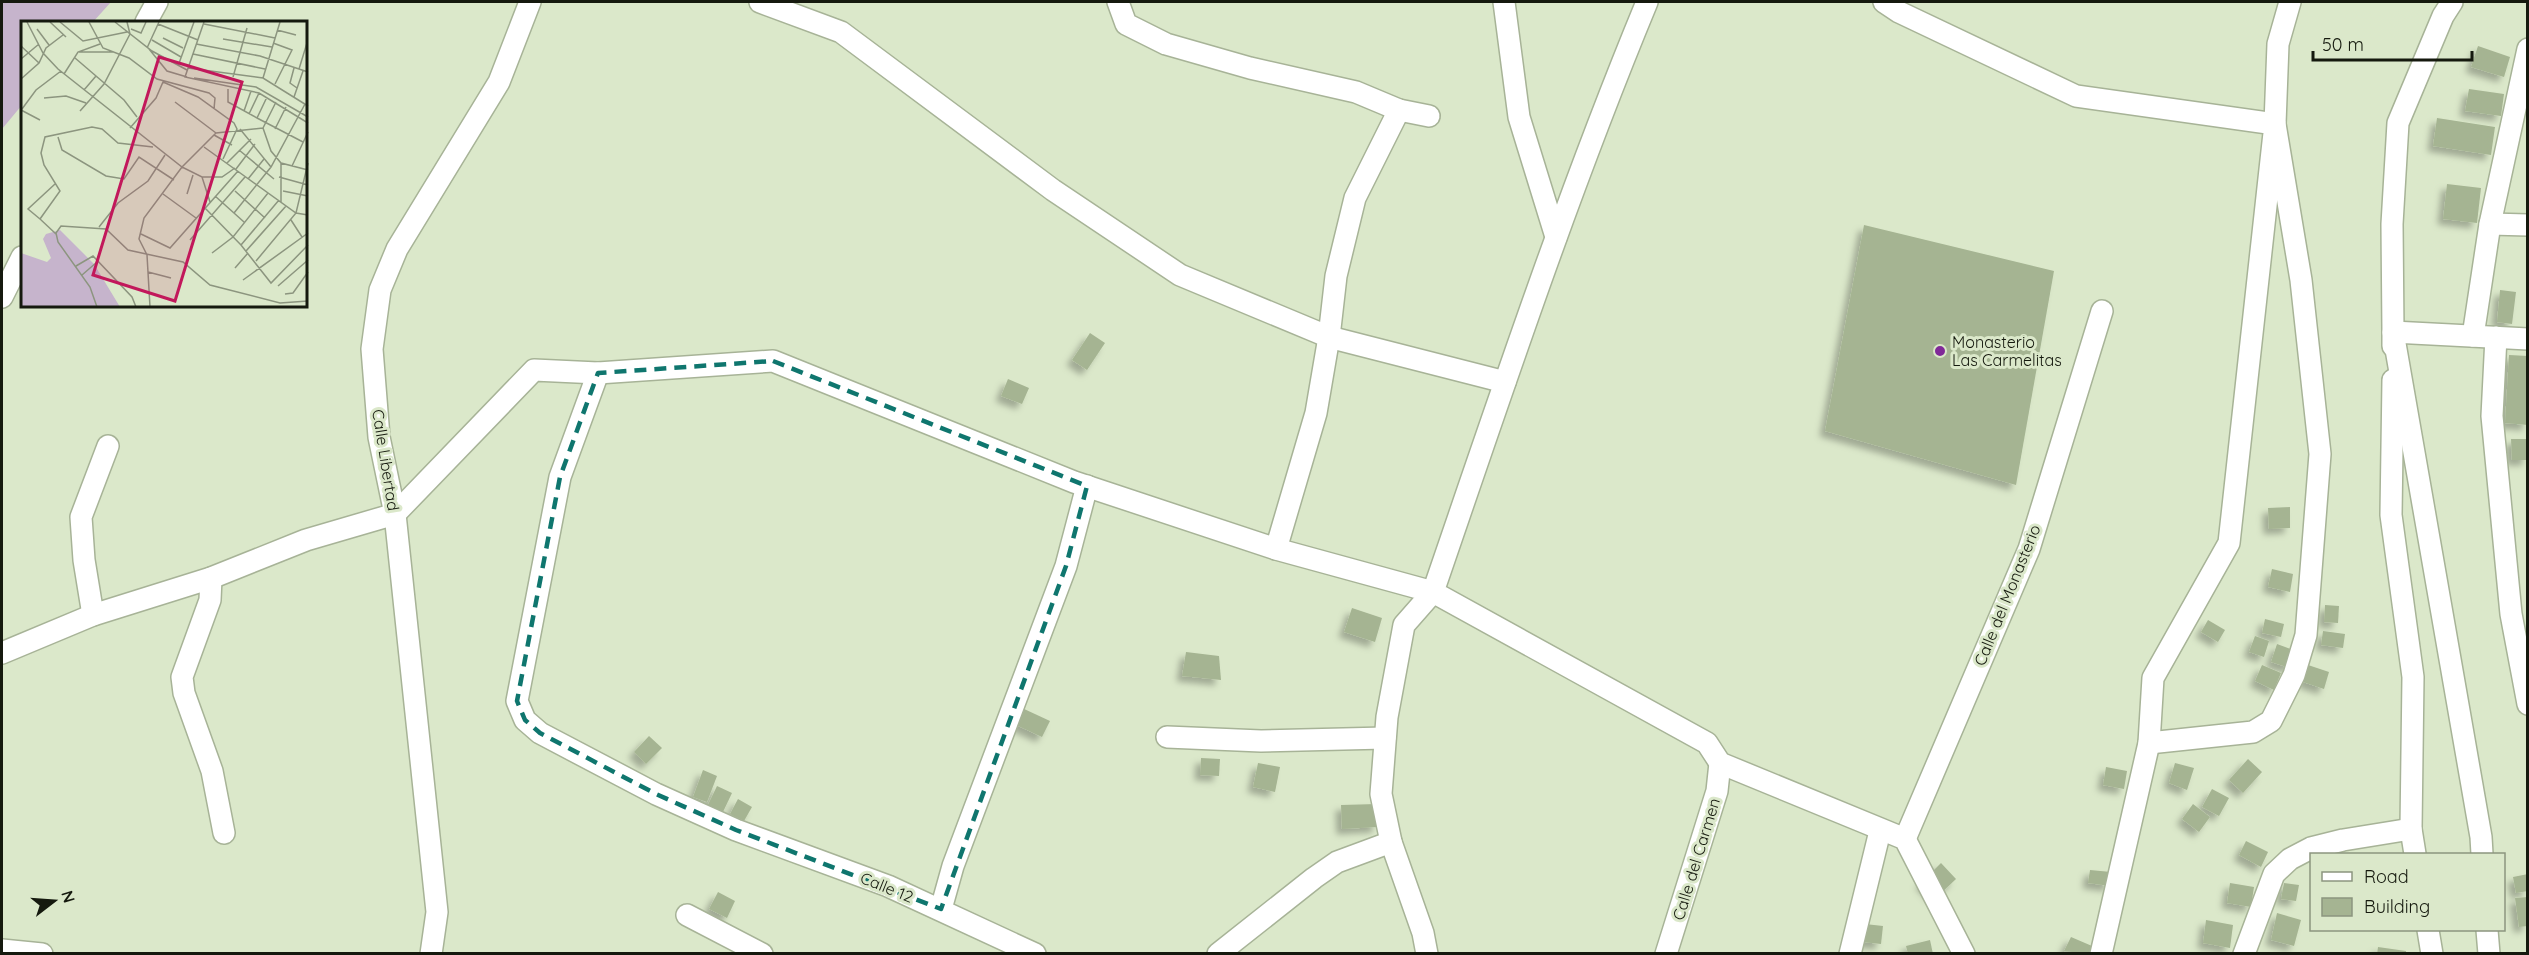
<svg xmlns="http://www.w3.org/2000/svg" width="2529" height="955" font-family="Quicksand,sans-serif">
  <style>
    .green { fill: #c6b4cc }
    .building { fill: #a5b492; filter: url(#shadow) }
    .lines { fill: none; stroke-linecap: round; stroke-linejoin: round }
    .minor-casing { stroke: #a7b397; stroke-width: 24 }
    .minor { stroke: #fff; stroke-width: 21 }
    .marked { fill: none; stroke: #0f766e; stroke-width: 4.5; stroke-dasharray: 12 8; stroke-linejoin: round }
    .poi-dot { fill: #802998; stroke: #dbe8ca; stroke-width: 2 }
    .labels { text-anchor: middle; stroke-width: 6; stroke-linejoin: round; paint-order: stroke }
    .poi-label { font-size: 16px; fill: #15190e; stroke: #dbe8ca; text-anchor: start }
    .street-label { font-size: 16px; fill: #15190e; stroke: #dbe8ca }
    .inset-road { fill: none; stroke: #8c957f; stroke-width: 1.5 }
    .view { fill: #c2185b; fill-opacity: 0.15; stroke: #c2185b; stroke-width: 3 }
    .inset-edge { fill: none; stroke: #15190e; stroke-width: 3 }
  </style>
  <defs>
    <filter id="shadow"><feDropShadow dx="-5.5" dy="5.5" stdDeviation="3" flood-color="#0004"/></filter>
  </defs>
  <rect width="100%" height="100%" fill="#dbe8ca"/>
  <path class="green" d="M2 2H111L93 22H22V105L2 129Z"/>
  <g class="building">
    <path d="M2478 46 2510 57 2504 77 2471 67Z"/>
    <path d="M2469 89 2504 94 2501 116 2465 111Z"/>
    <path d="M2437 118 2495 127 2491 155 2433 146Z"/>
    <path d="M2447 184 2481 188 2477 223 2443 219Z"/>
    <path d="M1864 225 2054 271 2016 485 1825 431Z"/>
    <path d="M2500 290 2516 292 2512 324 2497 322Z"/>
    <path d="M1090 333 1105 343 1087 370 1072 360Z"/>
    <path d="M2509 355 2528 356V425L2505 423Z"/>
    <path d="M1008 379 1029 388 1022 404 1001 396Z"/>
    <path d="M2511 439H2528V460H2512Z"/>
    <path d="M2290 507V528L2269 529 2268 508Z"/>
    <path d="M2272 569 2293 574 2290 592 2268 587Z"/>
    <path d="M2325 605 2339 606 2338 623 2324 622Z"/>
    <path d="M1352 608 1382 618 1375 642 1344 632Z"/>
    <path d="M2265 619 2284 624 2281 637 2262 633Z"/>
    <path d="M2208 620 2225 630 2218 642 2201 632Z"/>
    <path d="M2323 631 2345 634 2343 648 2321 645Z"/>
    <path d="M2255 636 2269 641 2264 657 2249 652Z"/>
    <path d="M2277 644 2296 651 2290 668 2271 662Z"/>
    <path d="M1186 652 1219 656 1221 680 1182 676Z"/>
    <path d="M2262 665 2281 673 2274 690 2255 681Z"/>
    <path d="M2308 665 2329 672 2324 689 2303 682Z"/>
    <path d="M1022 708 1050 721 1042 737 1014 724Z"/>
    <path d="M649 736 662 748 646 764 634 752Z"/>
    <path d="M1201 758 1220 759 1219 776 1200 775Z"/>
    <path d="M2248 759 2262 772 2243 793 2229 780Z"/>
    <path d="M1258 763 1280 767 1275 792 1253 787Z"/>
    <path d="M2175 763 2194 768 2187 790 2169 783Z"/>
    <path d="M2106 767 2127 771 2124 789 2103 785Z"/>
    <path d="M703 770 717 776 707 802 693 797Z"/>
    <path d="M717 786 732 793 722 814 707 807Z"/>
    <path d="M2212 789 2229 798 2219 816 2202 807Z"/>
    <path d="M738 799 752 807 744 821 730 814Z"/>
    <path d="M1377 804 1378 827 1342 829 1341 805Z"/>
    <path d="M2193 804 2210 817 2199 832 2182 819Z"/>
    <path d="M2246 841 2268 852 2261 867 2239 855Z"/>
    <path d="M1941 863 1956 879 1936 898 1921 883Z"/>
    <path d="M2090 870 2111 872 2110 886 2088 883Z"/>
    <path d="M2528 874V891L2516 893 2513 877Z"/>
    <path d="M2230 883 2254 887 2251 907 2227 903Z"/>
    <path d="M2284 883 2299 885 2296 901 2281 899Z"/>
    <path d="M718 892 735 901 727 918 709 909Z"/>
    <path d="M2528 897V926L2519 927 2515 898Z"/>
    <path d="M2277 913 2301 920 2294 946 2271 940Z"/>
    <path d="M2206 920 2233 925 2230 948 2203 943Z"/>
    <path d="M1856 923 1883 926 1881 944 1854 941Z"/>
    <path d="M2071 937 2092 946 2089 954 2064 951Z"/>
    <path d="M1930 940 1933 954H1908L1906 946Z"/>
    <path d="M2378 947 2406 951V954H2377Z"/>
  </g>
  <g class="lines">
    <g class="minor-casing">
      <g id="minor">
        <path d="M760 2 841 32 1053 190 1180 275 1329 337 1505 382"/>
        <path d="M1118 2 1126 24 1166 44 1250 68 1356 92 1399 110 1355 198 1336 276 1329 337 1316 413 1276 549"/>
        <path d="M1504 2 1519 117 1556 237"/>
        <path d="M1647 2C1567 195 1501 394 1433 592L1707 743 1720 763 1905 839 1964 954"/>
        <path d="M1884 2 1899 12 2076 96 2275 124 2229 543 2153 678 2149 743 2101 954"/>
        <path d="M2452 2 2443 16 2398 123 2392 224 2393 332 2481 837 2482 854"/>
        <path d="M146 22 157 2"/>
        <path d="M1399 110 1429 116"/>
        <path d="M2490 224 2528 225"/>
        <path d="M2 297 22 257"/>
        <path d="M2473 336 2490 224 2528 49"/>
        <path d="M2496 337 2492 416 2511 614 2528 704"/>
        <path d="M2393 346V332L2528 339"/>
        <path d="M598 373 560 477 517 701 525 720 540 733 656 794 736 830 888 886 1035 954"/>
        <path d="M2393 380 2391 515 2413 677 2411 829 2415 854"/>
        <path d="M211 578 210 600 182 677 184 693 212 771 224 833"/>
        <path d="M93 615 84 560 81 517 108 446"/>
        <path d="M2 653 93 615 211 578 306 540 395 514 534 370 598 373 773 361 1074 482 1276 549 1433 592 1404 625 1387 717 1381 794 1391 842 1423 933 1427 954"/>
        <path d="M1167 737 1261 741 1385 738"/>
        <path d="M2149 743 2253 732 2271 721 2294 675 2306 635 2320 454 2301 280 2275 124 2278 44 2290 2"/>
        <path d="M1905 839 2029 549 2102 311"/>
        <path d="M941 909 953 866 1066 566 1087 486"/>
        <path d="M687 915 762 954"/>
        <path d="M2428 930 2432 954"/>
        <path d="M2487 930 2489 954"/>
        <path d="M2 950 42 954"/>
        <path d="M431 954 437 912 395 514 379 437 372 349 380 290 397 249 499 82 530 2"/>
        <path d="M1218 954 1314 878 1337 862 1391 842"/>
        <path d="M1666 954 1717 791 1720 763"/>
        <path d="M1850 954 1880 831"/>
        <path d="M2244 954 2274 874 2290 859 2311 848 2343 840 2411 829"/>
      </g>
    </g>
    <use href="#minor" class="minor"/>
  </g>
  <path class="marked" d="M773 361 1087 486 1066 566 941 909 736 830 656 794 540 733 525 720 517 701 560 477 598 373Z"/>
  <circle class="poi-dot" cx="1940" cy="351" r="6"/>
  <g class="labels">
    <g class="poi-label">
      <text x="1952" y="348">Monasterio<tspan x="1952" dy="18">Las Carmelitas</tspan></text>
    </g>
    <g class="street-label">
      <text transform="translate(386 460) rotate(81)" y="6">Calle Libertad</text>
      <text transform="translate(2007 595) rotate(-68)" y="6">Calle del Monasterio</text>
      <text transform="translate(1696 859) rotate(-73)" y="6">Calle del Carmen</text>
      <text transform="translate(887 887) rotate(22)" y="6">Calle 12</text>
    </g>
  </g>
  <g transform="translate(21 21)">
    <rect width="286" height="286" fill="#dbe8ca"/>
    <path d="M39 209 73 243 99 286H0V232L26 241 30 237 22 218 25 213Z" fill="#c6b4cc"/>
    <path class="inset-road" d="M6 1 22 32 37 48 161 146 195 112 242 107M29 1 45 16M39 1 62 20 106 11M68 1 82 27 108 37 136 58 188 72 194 77 193 88M94 1 131 30 166 49M183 1 164 56 238 72 287 102M137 3 177 19M183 3 254 17M16 8 28 24M110 8 120 12 125 1M256 9 275 14M142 17 162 27M202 18 251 26M131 19 160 36M252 22 271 29 254 63M175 23 239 35 287 51M0 25 18 42M126 27 138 1M128 28 146 50 166 56M58 31H93M172 33 244 48M54 37 103 79 116 96M0 38 18 23M157 45 173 1M167 47 242 57 287 85M273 47 269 62 276 67M278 48 286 22M43 53 57 31 79 23M212 56 226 7M173 57 235 66 287 96M242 57 259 1M0 58 18 42 25 27 42 14M207 68V81L236 97 246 76M63 69 75 55M273 76 282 50M23 77 45 75 65 82M154 81 195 112M255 81 242 107 250 130 260 142 287 149M1 88 15 69 40 50M0 89 19 99M59 90 83 63 109 13 106 1M223 90 230 70M228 93 238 72M236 97 282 121M109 107 135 77 142 61 177 76 213 102 216 108 202 138M219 108 250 146M254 108 265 86M193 114 211 124M37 116 41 129 85 155 103 158 118 136 153 159M183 126 275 192 287 194M218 129 253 158M206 142 230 118M271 145 287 111M215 148 234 123M181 156 189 181M258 156 287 164M227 158 243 138M214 170 244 197M262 170 287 175M142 173 175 197M166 173 172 154M194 175 223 201M260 181V142M184 187 220 224 250 262 287 224M213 192 250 146 284 83M19 198 7 188 34 163M270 199 281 216M78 206 97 182 127 160 144 134M35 213 19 198 39 170 23 144 20 132 24 116 71 106 81 108 97 122 132 126M120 213 149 227 217 150M169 219 224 156M220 224 258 179M225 230 265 185M191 232 212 216 247 172M235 240 275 192 287 142M55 245 72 235 111 276 115 286M214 247 227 232M127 251 150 257M61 254 76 241M222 259 287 212M257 265 287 239M264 273 272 272 287 251M76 286 69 266 37 221 35 212 40 205 85 208 107 229 162 241 189 264 259 282 287 280M129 286 126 234 118 218 123 197 161 146 181 156H201L214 147"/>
    <path class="view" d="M138 36 221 61 154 280 72 254Z"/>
    <rect width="286" height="286" class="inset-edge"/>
  </g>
  <rect width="2529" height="955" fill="none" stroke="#15190e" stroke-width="6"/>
  <rect x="2310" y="853" width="195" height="78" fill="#dbe8ca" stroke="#8c957f" stroke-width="1.5"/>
  <rect x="2322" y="872" width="30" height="9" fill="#ffffff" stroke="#8c957f" stroke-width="1.5"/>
  <text x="2364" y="883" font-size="18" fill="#15190e">Road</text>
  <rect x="2322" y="898" width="30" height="18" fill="#a5b492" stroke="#8c957f" stroke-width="1.5"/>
  <text x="2364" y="913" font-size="18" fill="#15190e">Building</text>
  <g transform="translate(54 901) rotate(73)" stroke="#dbe8ca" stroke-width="4.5" paint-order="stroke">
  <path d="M0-4.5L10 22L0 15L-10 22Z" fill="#15190e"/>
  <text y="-9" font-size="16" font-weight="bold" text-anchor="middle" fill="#15190e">N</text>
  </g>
  <path d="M2313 51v9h159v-9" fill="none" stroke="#15190e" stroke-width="3"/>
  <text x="2322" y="51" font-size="18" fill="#15190e" stroke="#dbe8ca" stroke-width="4.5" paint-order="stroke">50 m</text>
</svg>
